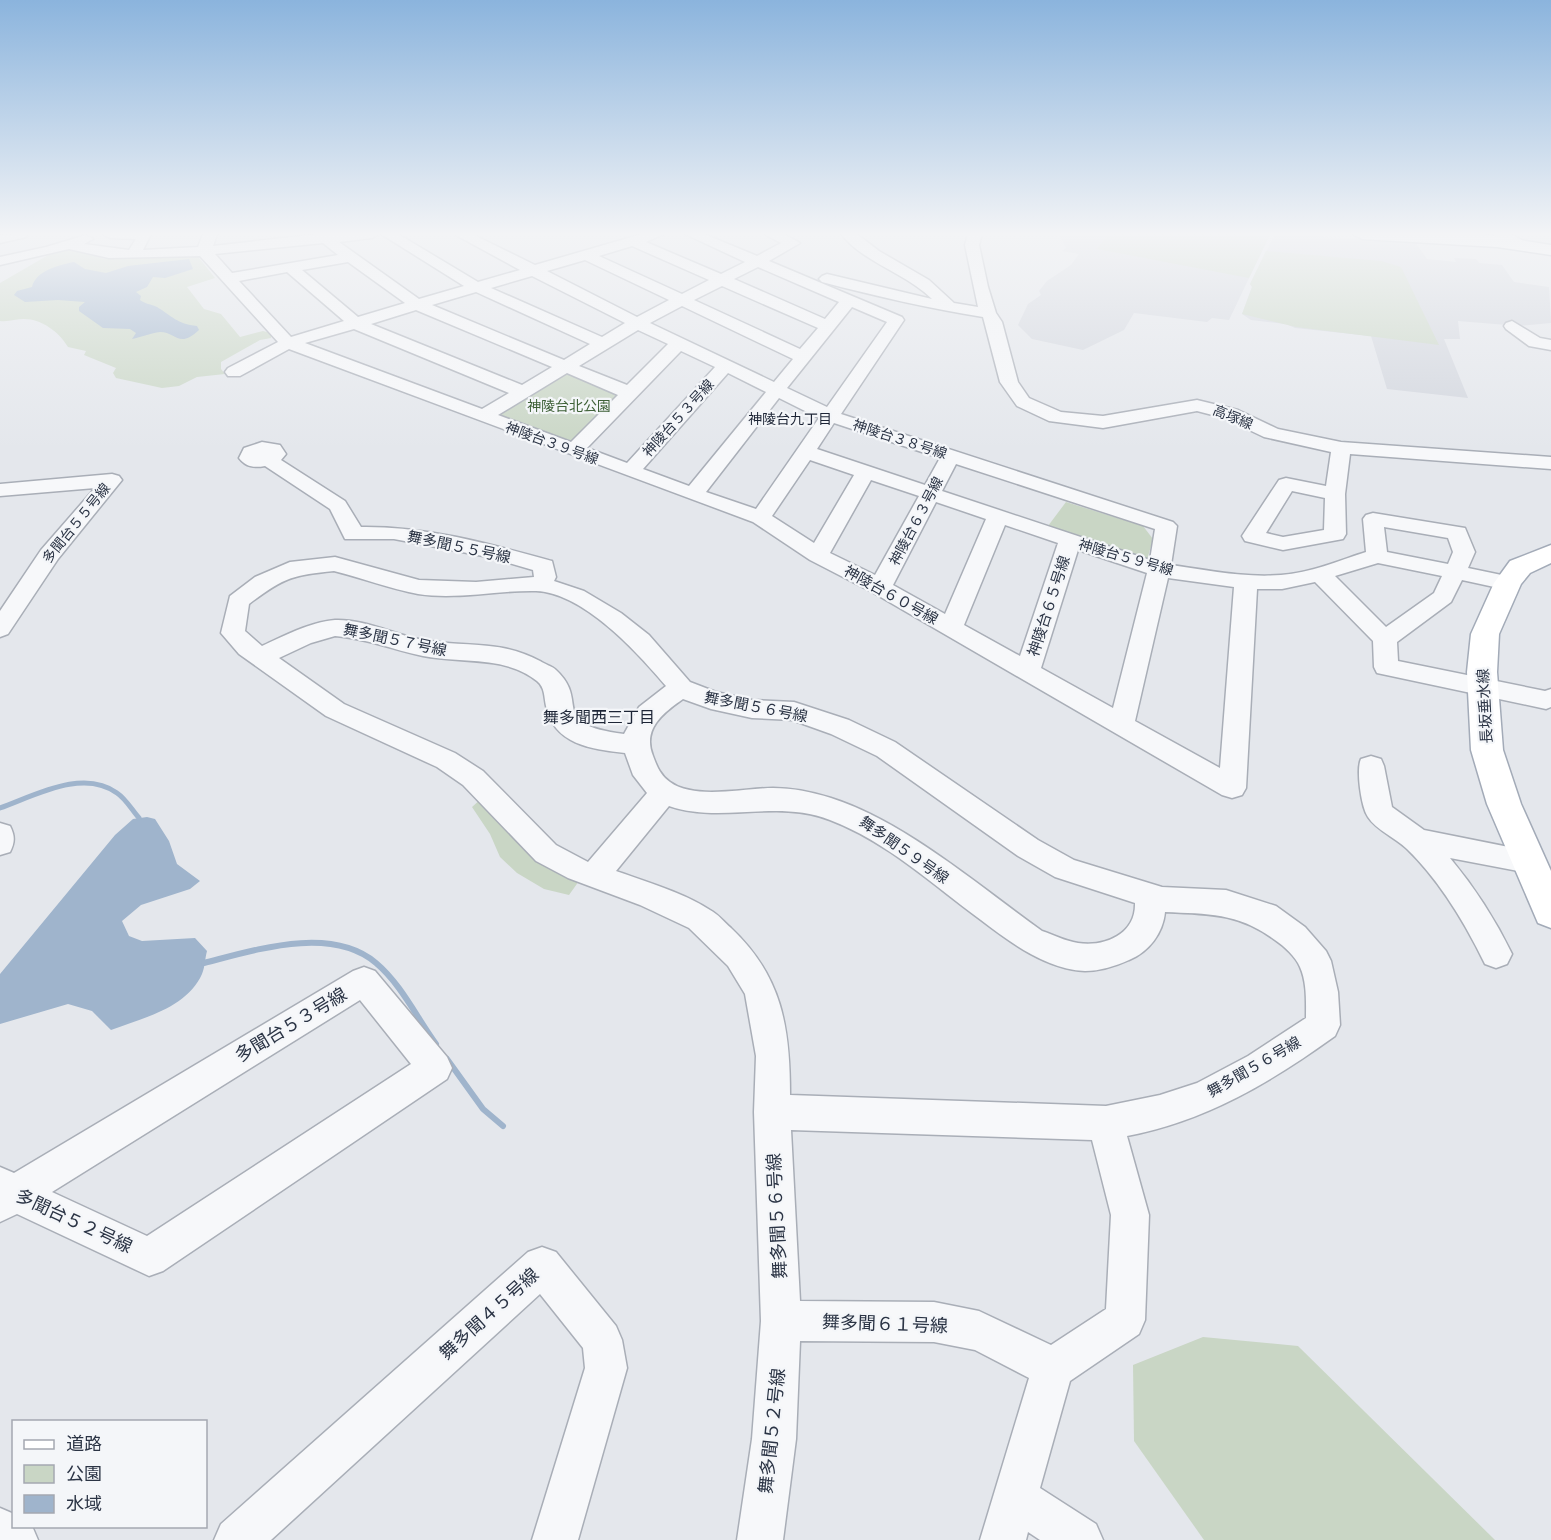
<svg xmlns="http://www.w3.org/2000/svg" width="1551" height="1540" font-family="'PT Sans Narrow','Noto Sans JP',sans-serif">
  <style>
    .built { fill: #d2d6de }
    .green { fill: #c9d6c5 }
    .water { fill: #9fb4cc }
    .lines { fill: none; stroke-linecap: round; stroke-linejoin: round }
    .stream-far1 { stroke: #9fb4cc; stroke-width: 5 }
    .stream { stroke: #9fb4cc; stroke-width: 6 }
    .minor-casing { stroke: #a9aeb7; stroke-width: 3 }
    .major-casing { stroke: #a3abb8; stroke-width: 3 }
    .minor { fill: #f7f8fa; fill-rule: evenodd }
    .major { fill: #fff; fill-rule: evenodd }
    .labels { text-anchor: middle; stroke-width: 4.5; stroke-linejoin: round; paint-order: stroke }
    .far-park-label { font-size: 14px; fill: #3f6138; stroke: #f4f6f9 }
    .far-street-label { font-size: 14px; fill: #2b3445; stroke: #f4f6f9 }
    .far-neighbourhood-label { font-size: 14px; fill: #1d2536; stroke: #f4f6f9 }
    .street-label { font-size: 15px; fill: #2b3445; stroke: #f4f6f9 }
    .neighbourhood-label { font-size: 16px; fill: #1d2536; stroke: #f4f6f9 }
    .near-street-label { font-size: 18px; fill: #2b3445; stroke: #f4f6f9 }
  </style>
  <rect width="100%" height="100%" fill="#e4e7ec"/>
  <g class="built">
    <path d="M1059 234 1259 236 1270 234 1229 320 1212 318 1207 322 1134 313 1124 330 1083 350 1032 339 1018 325 1028 304 1041 295 1039 291 1047 281 1071 265 1079 254 1062 251 1066 248Z"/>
    <path d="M1275 234 1415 242 1427 259 1456 262 1454 258 1476 259 1479 263 1502 265 1514 282 1549 287 1551 323 1519 326 1458 321 1460 339H1444L1468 398 1387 389 1371 336 1295 328 1286 324 1251 320 1242 314 1252 287 1250 284Z"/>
  </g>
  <g class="green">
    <path d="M1108 234H1235L1268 239 1249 278 1097 249Z"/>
    <path d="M73 249 105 259 196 254 215 278 187 287 204 309 221 314 240 337 263 331 271 333V338L260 340 221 362V369L225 374 197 377 179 386 162 388 116 378 113 373 116 368 84 355 86 351 68 347C59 332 42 319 24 319 16 319 9 322 0 321V283L50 254Z"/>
    <path d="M1266 251 1381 261 1401 267 1439 345 1296 327 1242 314 1252 287 1250 284Z"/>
    <path d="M575 374 619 392 620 397 579 439 572 441 501 417 500 413 561 375Z"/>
    <path d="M1066 502 1143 526 1153 539 1147 560 1048 526Z"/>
    <path d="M482 798 579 881 569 895 544 889 517 873 500 857 490 834 472 807Z"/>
    <path d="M1203 1337 1298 1346 1495 1540H1204L1134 1441 1133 1365Z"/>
  </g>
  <g class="water">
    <path d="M189 259 193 269 165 278 153 277 147 287 136 292 141 296 140 300C145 304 151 304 157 307 172 316 177 324 197 326L199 330C179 349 176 332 160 332 151 333 141 337 132 339L136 333 130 329 103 328 79 311V307L85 302 58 300 25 302 14 295 17 291 32 287C36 270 60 265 74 262L85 269 106 273 128 266Z"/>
    <path d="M147 817 155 819 169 841 177 864 200 881 190 889 141 905 122 921 129 936 142 941 195 938 207 951C205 958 205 967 202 974 187 1008 143 1018 111 1030L92 1011 68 1004 0 1024V974L115 835 133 819Z"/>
  </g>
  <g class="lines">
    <path class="stream-far1" d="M0 808C34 796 83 768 117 793 126 799 132 810 139 818"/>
    <g class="stream">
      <path d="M204 963C255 950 331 925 376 963 401 984 417 1018 436 1044"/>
      <path d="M447 1059 483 1109 503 1126"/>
    </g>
    <g class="minor-casing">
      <g id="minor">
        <path d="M28 234 26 237 0 243V235Z"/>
        <path d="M103 234H151L143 250 198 247 203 234H217L213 246 319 234H379L372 238 339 242 419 299 464 286 381 234H398L478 282 520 270 454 234H472L535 265 642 234H664L646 242 721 274 745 262 685 234H704L757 256 781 243 764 234H784L800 243 769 261 902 317 904 320 841 414 1173 522 1177 526 1171 565C1207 570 1244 578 1281 575 1310 573 1338 561 1366 552L1363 519 1366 515 1373 513 1465 528 1475 552 1468 568 1516 578 1519 583 1516 588 1508 590 1462 580 1451 602 1397 642 1398 661 1545 691 1551 689V707L1546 709 1377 673 1374 667 1373 641 1315 582 1282 589H1257L1246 788 1242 795 1232 798 1222 795 872 592 810 560 753 522 289 349 240 376H228L225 372 228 368 278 342 200 256 109 258 69 249 0 265V257L46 247 86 235 93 239 84 244 129 250 136 239 110 238ZM323 243 338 255 232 273 215 254ZM632 246 709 280 682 294 599 256ZM585 260 669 300 637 317 547 271ZM348 262 405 303 358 317 302 270ZM758 267 839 302 825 319 734 279ZM287 272 344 321 291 337 239 281ZM532 276 625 323 602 337 491 288ZM722 286 818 328 800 349 694 300ZM476 292 590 344 564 360 432 305ZM682 306 793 359 774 382 650 323ZM852 307 887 322 827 407 787 388ZM416 310 552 367 522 385 371 324ZM354 329 509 393 482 409 305 343ZM638 330 668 344 627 385 579 366ZM681 351 715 367 627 463 587 448ZM567 373 618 395 571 442 498 415ZM728 373 766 392 689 486 643 469ZM779 398 819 418 756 509 706 492ZM834 423 940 458 925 485 817 449ZM810 460 854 475 814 543 772 516ZM956 464 1155 529 1150 560 942 491ZM871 480 919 496 875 575 830 553ZM936 502 986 519 945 614 893 585ZM1005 525 1058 543 1020 656 964 625ZM1384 527 1448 538 1453 552 1448 564 1387 552ZM1078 550 1147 573 1113 708 1041 668ZM1378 563 1442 576 1434 593 1386 627 1335 576ZM1168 578 1234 587 1220 768 1135 721Z"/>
        <path d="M841 234H857L879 251 929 280 954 303 978 307 965 245 968 234H982L979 245 988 287 996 313 1002 322 1018 382 1029 398 1061 412 1103 416 1197 400 1238 410 1278 429 1341 442 1551 457V469L1350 454 1345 494 1346 534 1343 539 1283 550 1245 541 1242 536 1279 480 1286 478 1326 486 1331 452 1264 437 1224 418 1197 411 1103 428 1049 421 1017 406 1000 382 983 317C928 308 875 296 822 282L819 279 822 276 827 274 932 299C906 273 864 263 841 234ZM1292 491 1325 498 1324 530 1283 537 1266 533Z"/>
        <path d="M1492 234H1511L1531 245 1529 248H1519Z"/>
        <path d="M1512 321 1540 338 1551 340V350L1529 346 1506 329 1504 326 1506 323Z"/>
        <path d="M262 442 280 445 286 454 281 460 345 501 361 527C426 526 490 544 552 561L556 577 554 581 584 591 621 613 649 635 690 682 716 692 752 700 794 702 849 720 895 742 1038 840 1074 860 1162 887 1226 890 1276 906 1305 927 1326 951 1331 961 1338 992 1340 1025 1335 1036C1271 1082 1206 1121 1127 1136L1149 1215 1145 1320 1139 1334 1070 1381 1040 1488 1096 1524 1103 1540H1040L1028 1532 1026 1540H980L1029 1378 975 1350 934 1342 800 1341 796 1439 783 1540H737L752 1439 761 1321 754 1112 756 1056 745 994 728 966 689 928 640 905 568 878 536 861 463 785 437 767 326 716 239 654 221 633 230 596 255 577 290 562 335 557 419 580 476 582 534 577 533 570 488 557 394 539H345L330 509 265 466C254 468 246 467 239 458L244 448ZM334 571C362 578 390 589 418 594 458 600 497 590 536 591 584 593 638 653 666 686L639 707 624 734C546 724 591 702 556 670 552 666 544 664 540 661 498 639 467 648 424 640 394 635 366 619 335 620 310 622 284 636 262 646L245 631 249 604C283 578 292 575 334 571ZM335 636C366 638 393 650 423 656 462 664 504 655 537 681 545 687 544 697 546 706 554 745 592 749 625 753L633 775 647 793 588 862 556 845 483 771 455 753 344 704 279 658 311 643ZM683 699 711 709 752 718 792 720 831 734 877 756 1018 856 1055 877 1135 903C1136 934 1105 947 1078 943 1065 941 1054 935 1042 931 979 886 904 821 831 798 812 792 793 788 773 788 745 788 694 800 670 782 661 776 657 767 653 756 642 729 663 713 683 699ZM669 806C721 824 777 799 830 820 886 841 933 885 981 920 1011 943 1046 969 1085 971 1100 971 1116 966 1129 960 1149 952 1163 933 1165 912 1209 914 1239 913 1275 940 1284 946 1296 957 1300 967 1307 982 1306 1002 1306 1018L1248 1056 1197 1083 1160 1095 1106 1106 790 1095C790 1027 782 976 731 928 724 922 718 914 710 910 682 892 647 882 616 871ZM791 1130 1092 1140 1111 1215 1106 1309 1051 1345 979 1311 934 1302 800 1301Z"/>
        <path d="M112 474 119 476 122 480 58 559 8 634 0 637V611L41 550 95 488 0 496V484Z"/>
        <path d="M1371 756 1381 759 1384 766 1392 807 1424 830 1539 853 1544 861 1539 869 1529 873 1450 858C1475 888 1495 919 1512 954L1507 964 1496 968 1485 964C1465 923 1440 881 1407 849 1396 838 1376 830 1368 817 1361 807 1356 769 1361 759Z"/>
        <path d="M0 823 10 826C15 836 15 842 10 852L0 855Z"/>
        <path d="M364 967 375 971 447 1057 452 1068 447 1079 163 1271 149 1276 17 1214 0 1222V1167L14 1173 353 971ZM360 1000 411 1064 147 1236 52 1192Z"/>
        <path d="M542 1247 556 1252 616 1326 622 1340 627 1368 578 1540H532L585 1368 583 1348 540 1294 271 1540H214L221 1524 528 1252Z"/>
        <path d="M0 1508 14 1514V1526H32L38 1540H0Z"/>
      </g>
    </g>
    <g class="major-casing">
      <g id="major">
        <path d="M1353 234H1481L1551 245V255L1497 247 1362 239Z"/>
        <path d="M1551 545V563L1530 573 1521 584 1499 634 1497 672 1503 750 1521 804 1551 871V928L1538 923 1487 804 1471 750 1467 672 1471 634 1494 583 1510 561Z"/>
      </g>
    </g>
    <use href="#minor" class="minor"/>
    <use href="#major" class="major"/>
  </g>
  <linearGradient id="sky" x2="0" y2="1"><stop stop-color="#8bb4dd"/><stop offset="0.52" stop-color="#f3f4f6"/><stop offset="1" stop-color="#f3f4f6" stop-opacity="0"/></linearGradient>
  <rect width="1551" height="450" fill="url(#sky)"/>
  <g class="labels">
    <g class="far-park-label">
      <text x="569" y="411">神陵台北公園</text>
    </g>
    <g class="far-street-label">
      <text transform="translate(1233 417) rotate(22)" y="5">高塚線</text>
      <text transform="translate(678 418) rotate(-48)" y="5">神陵台５３号線</text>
      <text transform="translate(900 439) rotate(18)" y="5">神陵台３８号線</text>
      <text transform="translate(552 443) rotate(20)" y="5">神陵台３９号線</text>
      <text transform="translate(916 521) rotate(-62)" y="5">神陵台６３号線</text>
      <text transform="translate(76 523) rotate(-51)" y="5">多聞台５５号線</text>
      <text transform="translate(1126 557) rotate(16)" y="5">神陵台５９号線</text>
    </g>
    <g class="far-neighbourhood-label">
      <text x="790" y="424">神陵台九丁目</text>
    </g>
    <g class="street-label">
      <text transform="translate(459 547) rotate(12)" y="5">舞多聞５５号線</text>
      <text transform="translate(891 595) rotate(29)" y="5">神陵台６０号線</text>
      <text transform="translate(1049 606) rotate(-72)" y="5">神陵台６５号線</text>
      <text transform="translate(395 640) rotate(12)" y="5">舞多聞５７号線</text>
      <text transform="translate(1485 706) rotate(-93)" y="5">長坂垂水線</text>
      <text transform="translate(756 707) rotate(11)" y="5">舞多聞５６号線</text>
      <text transform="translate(904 850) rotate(35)" y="5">舞多聞５９号線</text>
      <text transform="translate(1254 1067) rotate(-30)" y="5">舞多聞５６号線</text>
    </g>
    <g class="neighbourhood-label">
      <text x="599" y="723">舞多聞西三丁目</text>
    </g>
    <g class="near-street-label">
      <text transform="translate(291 1025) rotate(-31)" y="6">多聞台５３号線</text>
      <text transform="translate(777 1216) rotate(-93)" y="6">舞多聞５６号線</text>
      <text transform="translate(74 1221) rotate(25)" y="6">多聞台５２号線</text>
      <text transform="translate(489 1314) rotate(-42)" y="6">舞多聞４５号線</text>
      <text transform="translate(885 1324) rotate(2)" y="6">舞多聞６１号線</text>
      <text transform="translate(772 1431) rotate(-84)" y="6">舞多聞５２号線</text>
    </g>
  </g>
  <rect x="12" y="1420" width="195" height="108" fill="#f4f6f9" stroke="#a4a8b1" stroke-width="1.5"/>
  <rect x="24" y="1440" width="30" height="9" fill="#ffffff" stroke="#a4a8b1" stroke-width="1.5"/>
  <text x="66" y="1450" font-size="18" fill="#2b3445">道路</text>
  <rect x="24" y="1465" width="30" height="18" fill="#c9d6c5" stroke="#a4a8b1" stroke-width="1.5"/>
  <text x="66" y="1480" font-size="18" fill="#2b3445">公園</text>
  <rect x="24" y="1495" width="30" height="18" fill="#9fb4cc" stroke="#a4a8b1" stroke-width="1.5"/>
  <text x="66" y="1510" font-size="18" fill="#2b3445">水域</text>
</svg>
